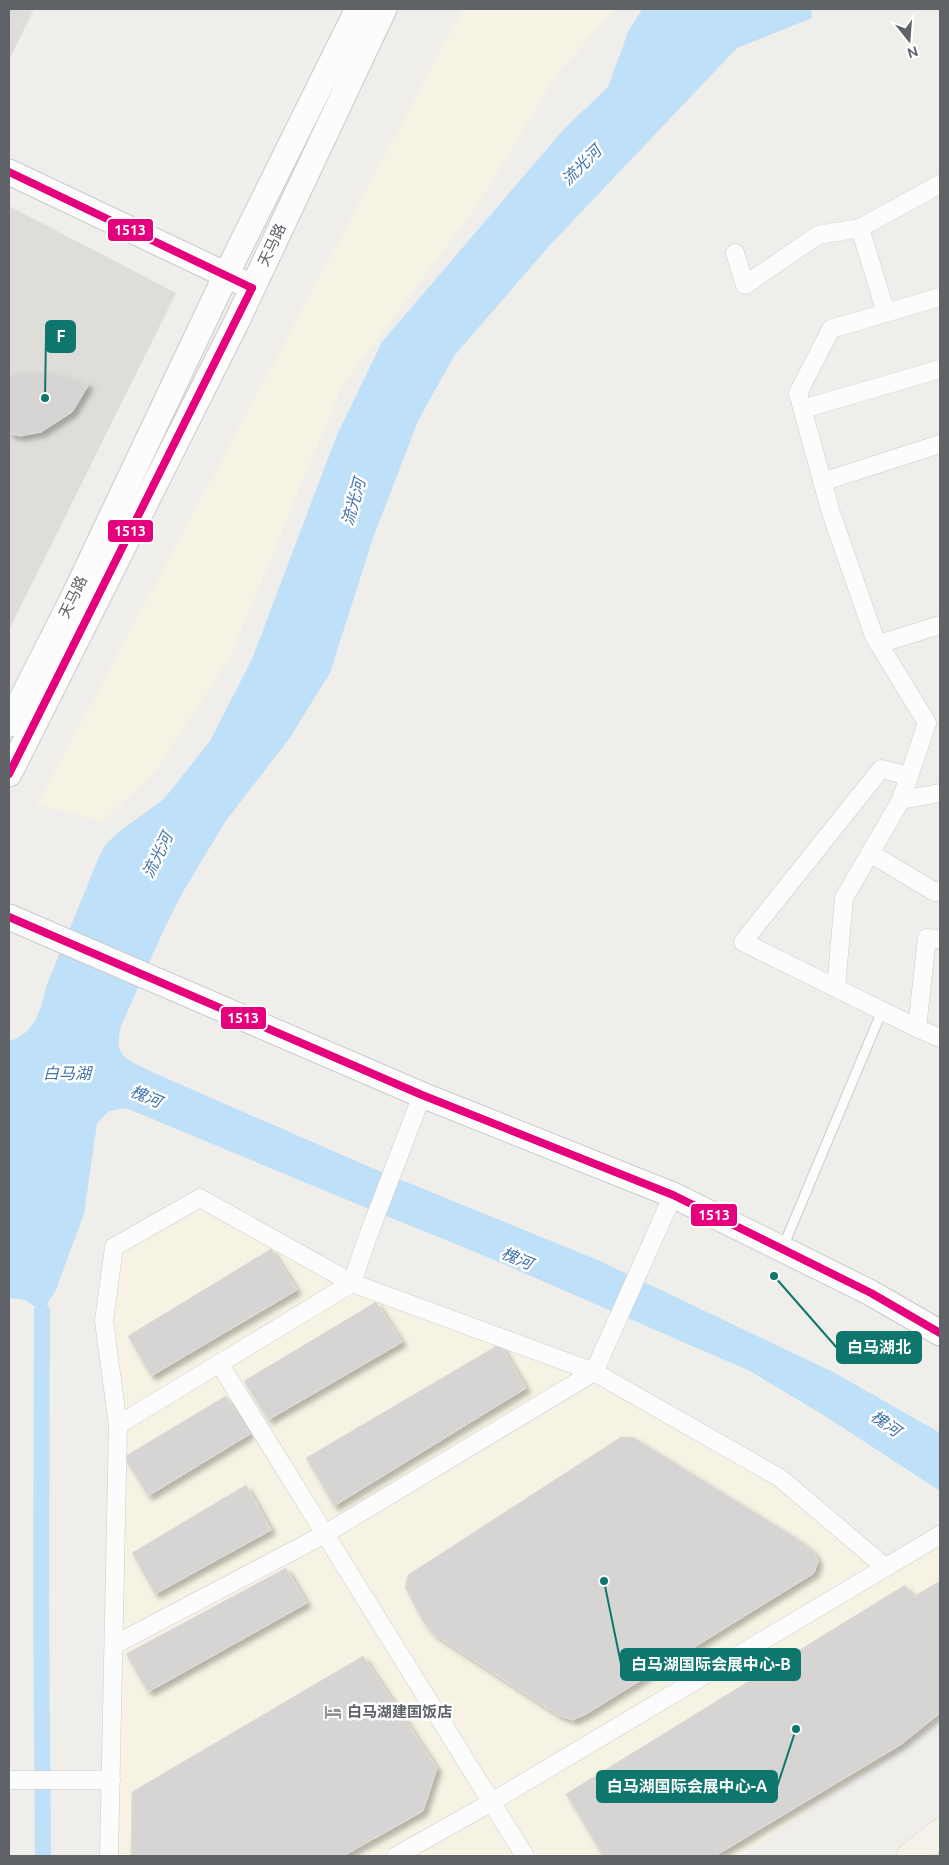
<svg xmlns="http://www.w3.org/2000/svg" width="949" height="1865" font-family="Ubuntu,'Noto Sans SC',sans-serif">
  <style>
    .commercial { fill: #f7f3e4 }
    .industrial { fill: #dfddda }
    .water { fill: #bfe0f9 }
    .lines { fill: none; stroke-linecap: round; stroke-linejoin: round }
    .canal { stroke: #bfe0f9; stroke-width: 16 }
    .building { fill: #d6d5d3; stroke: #deddd9; filter: url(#shadow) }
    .lane-casing { stroke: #cbcccc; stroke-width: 11 }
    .street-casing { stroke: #cbcccc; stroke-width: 19 }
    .secondary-casing { stroke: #cacacb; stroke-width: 27 }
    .primary-casing { stroke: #d7ceb8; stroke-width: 29 }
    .lane { stroke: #fdfcfc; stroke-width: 9 }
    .street { stroke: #fdfcfc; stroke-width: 18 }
    .secondary { stroke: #fdfcfc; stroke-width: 25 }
    .primary { stroke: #f4f2e9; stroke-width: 28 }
    .bus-1-casing { stroke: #fff; stroke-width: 11 }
    .bus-1 { stroke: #e5007d; stroke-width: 8 }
    .labels { text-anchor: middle; stroke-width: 5; stroke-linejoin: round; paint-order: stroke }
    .street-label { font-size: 15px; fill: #5f6368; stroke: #fff }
    .poi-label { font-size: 15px; font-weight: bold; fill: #5f6368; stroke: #fff; text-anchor: start }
    .water-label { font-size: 16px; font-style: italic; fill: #4174aa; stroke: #fff }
    .leader { fill: none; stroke: #0f766e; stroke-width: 2 }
    .callout-dot { fill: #0f766e; stroke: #fff; stroke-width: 2 }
    .callout { fill: #0f766e; stroke: #0f766e; stroke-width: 2 }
    .callout-label { font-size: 16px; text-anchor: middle; font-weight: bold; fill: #fff }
    .line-badge { stroke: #fff; stroke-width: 2 }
    .badge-label { font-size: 14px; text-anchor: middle; font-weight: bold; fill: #fff }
  </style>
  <defs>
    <filter id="shadow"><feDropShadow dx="4.5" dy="4.5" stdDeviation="2.5" flood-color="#0004"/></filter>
  </defs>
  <rect width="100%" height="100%" fill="#efeeea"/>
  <g class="commercial">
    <path d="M463 9H615L557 74 477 206 342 386 230 657 155 772 102 821 37 805Z"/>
    <path d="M200 1198 352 1283 594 1372 780 1478 885 1567 940 1535V1720L742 1856H109L118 1425 104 1321 114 1247Z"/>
  </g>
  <g class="industrial">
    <path d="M9 9H34L9 60Z"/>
    <path d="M9 206 176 293 9 630Z"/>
  </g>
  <path class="water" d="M642 9H811L812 18 737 48 550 245 454 356 418 421 373 538 330 673 289 739 225 822 184 890 165 927 121 1026C113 1058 127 1059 152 1072L372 1168 600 1261 835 1373 940 1433V1491L825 1416 750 1371 480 1254 352 1202 126 1108 109 1111 97 1123 84 1214 55 1292 42 1311 25 1300 9 1298V1041C33 1036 42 1009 46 987L98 859 105 845 120 831 164 799 210 741 252 659 337 435 382 342 564 129 608 87 628 32Z"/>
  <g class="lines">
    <path class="canal" d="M42 1311 41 1605 43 1856"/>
  </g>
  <g class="building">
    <path d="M19 372H54L89 384 72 412 41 432 20 436 9 433V376Z"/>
    <path d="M271 1249 297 1290 151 1376 128 1336Z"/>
    <path d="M376 1302 402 1342 268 1420 244 1381Z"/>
    <path d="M500 1344 526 1388 334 1506 306 1458Z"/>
    <path d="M226 1396 250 1434 148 1496 124 1457Z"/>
    <path d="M621 1437H633L801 1541 813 1551 818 1561 814 1573 586 1714 573 1720 560 1716 435 1635 423 1622 405 1587 408 1575Z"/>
    <path d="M246 1485 271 1530 155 1594 132 1553Z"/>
    <path d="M286 1568 307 1603 148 1692 126 1654Z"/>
    <path d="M940 1581V1713L900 1745 715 1856H603L566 1794 905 1585 913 1597Z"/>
    <path d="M363 1656 437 1768 423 1811 343 1856H131L132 1792Z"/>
  </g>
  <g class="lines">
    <g class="lane-casing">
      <path id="lane" d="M783 1247 882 1011"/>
    </g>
    <g class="street-casing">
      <g id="street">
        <path d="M860 228 940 184"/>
        <path d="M735 253 745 285 818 235 860 228 886 313"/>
        <path d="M803 409 940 369"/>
        <path d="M822 482 940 444"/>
        <path d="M879 644 940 625"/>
        <path d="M909 776 881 769 743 942 917 1028 940 1038"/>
        <path d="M901 800 940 793"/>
        <path d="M870 853 935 892 940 890"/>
        <path d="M836 987 844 898 901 800 927 723 874 636 831 513 798 393 831 329 940 297"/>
        <path d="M917 1028 927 938 940 939"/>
        <path d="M118 1425 352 1283 368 1236 422 1095"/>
        <path d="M114 1645 325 1534 219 1363"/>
        <path d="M9 1780H111"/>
        <path d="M109 1856 118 1425 104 1321 114 1247 200 1198 352 1283 594 1372 780 1478 885 1567"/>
        <path d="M396 1856 490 1803 940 1535"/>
        <path d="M525 1856 325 1534 594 1372 673 1195"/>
      </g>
    </g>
    <g class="secondary-casing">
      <g id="secondary">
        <path d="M9 172 241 282"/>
        <path d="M9 724 73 598 226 275 358 9"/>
        <path d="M9 774 236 323 384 9"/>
        <path d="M9 917 422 1095 673 1195 871 1293 940 1333"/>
      </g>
    </g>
    <g class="primary-casing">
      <path id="primary" d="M911 1856 940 1833"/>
    </g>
    <use href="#lane" class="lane"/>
    <use href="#street" class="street"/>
    <use href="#secondary" class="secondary"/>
    <use href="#primary" class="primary"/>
    <g class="bus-1-casing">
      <g id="bus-1">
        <path d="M9 172 252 288"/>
        <path d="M9 774 252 288"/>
        <path d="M9 917 422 1095 673 1195 871 1293 940 1333"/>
      </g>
    </g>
    <use href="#bus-1" class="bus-1"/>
  </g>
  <defs>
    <g id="hotel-bare" transform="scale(1.35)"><path d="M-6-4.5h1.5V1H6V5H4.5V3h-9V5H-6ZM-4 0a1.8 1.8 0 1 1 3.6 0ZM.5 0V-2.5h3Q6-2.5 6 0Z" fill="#919496" stroke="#fff" stroke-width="2.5" paint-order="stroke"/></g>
  </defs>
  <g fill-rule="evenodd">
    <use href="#hotel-bare" x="333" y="1712"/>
  </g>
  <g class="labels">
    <g class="street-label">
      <text transform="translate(272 245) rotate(-65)" y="5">天马路</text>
      <text transform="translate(73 597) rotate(-64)" y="5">天马路</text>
    </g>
    <g class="poi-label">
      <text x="347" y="1717">白马湖建国饭店</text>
    </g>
    <g class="water-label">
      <text transform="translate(581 165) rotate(-45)" y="6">流光河</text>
      <text transform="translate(353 502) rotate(-74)" y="6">流光河</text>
      <text transform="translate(157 855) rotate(-64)" y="6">流光河</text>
      <text x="67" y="1079">白马湖</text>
      <text transform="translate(146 1096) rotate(23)" y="6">槐河</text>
      <text transform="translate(517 1258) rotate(23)" y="6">槐河</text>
      <text transform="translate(886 1423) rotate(35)" y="6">槐河</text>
    </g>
  </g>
  <path class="leader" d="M45 398L46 336M774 1276L837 1348M604 1581L621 1664M796 1729L777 1787"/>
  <g class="callout-dot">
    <circle cx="45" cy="398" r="5"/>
    <circle cx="774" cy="1276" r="5"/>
    <circle cx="604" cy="1581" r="5"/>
    <circle cx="796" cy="1729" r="5"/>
  </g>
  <g class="callout">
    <rect x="46" y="321" width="29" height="31" rx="5"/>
    <rect x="837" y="1332" width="84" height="31" rx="5"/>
    <rect x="621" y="1649" width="179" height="31" rx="5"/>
    <rect x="597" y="1771" width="180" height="31" rx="5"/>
  </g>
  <g class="callout-label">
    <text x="61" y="342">F</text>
    <text x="879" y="1353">白马湖北</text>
    <text x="711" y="1670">白马湖国际会展中心-B</text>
    <text x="687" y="1792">白马湖国际会展中心-A</text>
  </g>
  <g class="line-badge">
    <rect x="107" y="218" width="47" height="24" rx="5" fill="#e5007d"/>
    <rect x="107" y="519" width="47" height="24" rx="5" fill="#e5007d"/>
    <rect x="220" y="1006" width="47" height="24" rx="5" fill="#e5007d"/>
    <rect x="690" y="1203" width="48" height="24" rx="5" fill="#e5007d"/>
  </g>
  <g class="badge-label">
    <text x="130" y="235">1513</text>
    <text x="130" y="536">1513</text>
    <text x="243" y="1023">1513</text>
    <text x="714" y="1220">1513</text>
  </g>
  <rect width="949" height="1865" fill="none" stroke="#5f6368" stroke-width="20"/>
  <g transform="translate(909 40) rotate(163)" stroke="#ffffff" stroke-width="4" paint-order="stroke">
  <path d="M0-4L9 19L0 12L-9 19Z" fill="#5f6368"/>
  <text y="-8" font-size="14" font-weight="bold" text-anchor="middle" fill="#5f6368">N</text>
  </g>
</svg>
